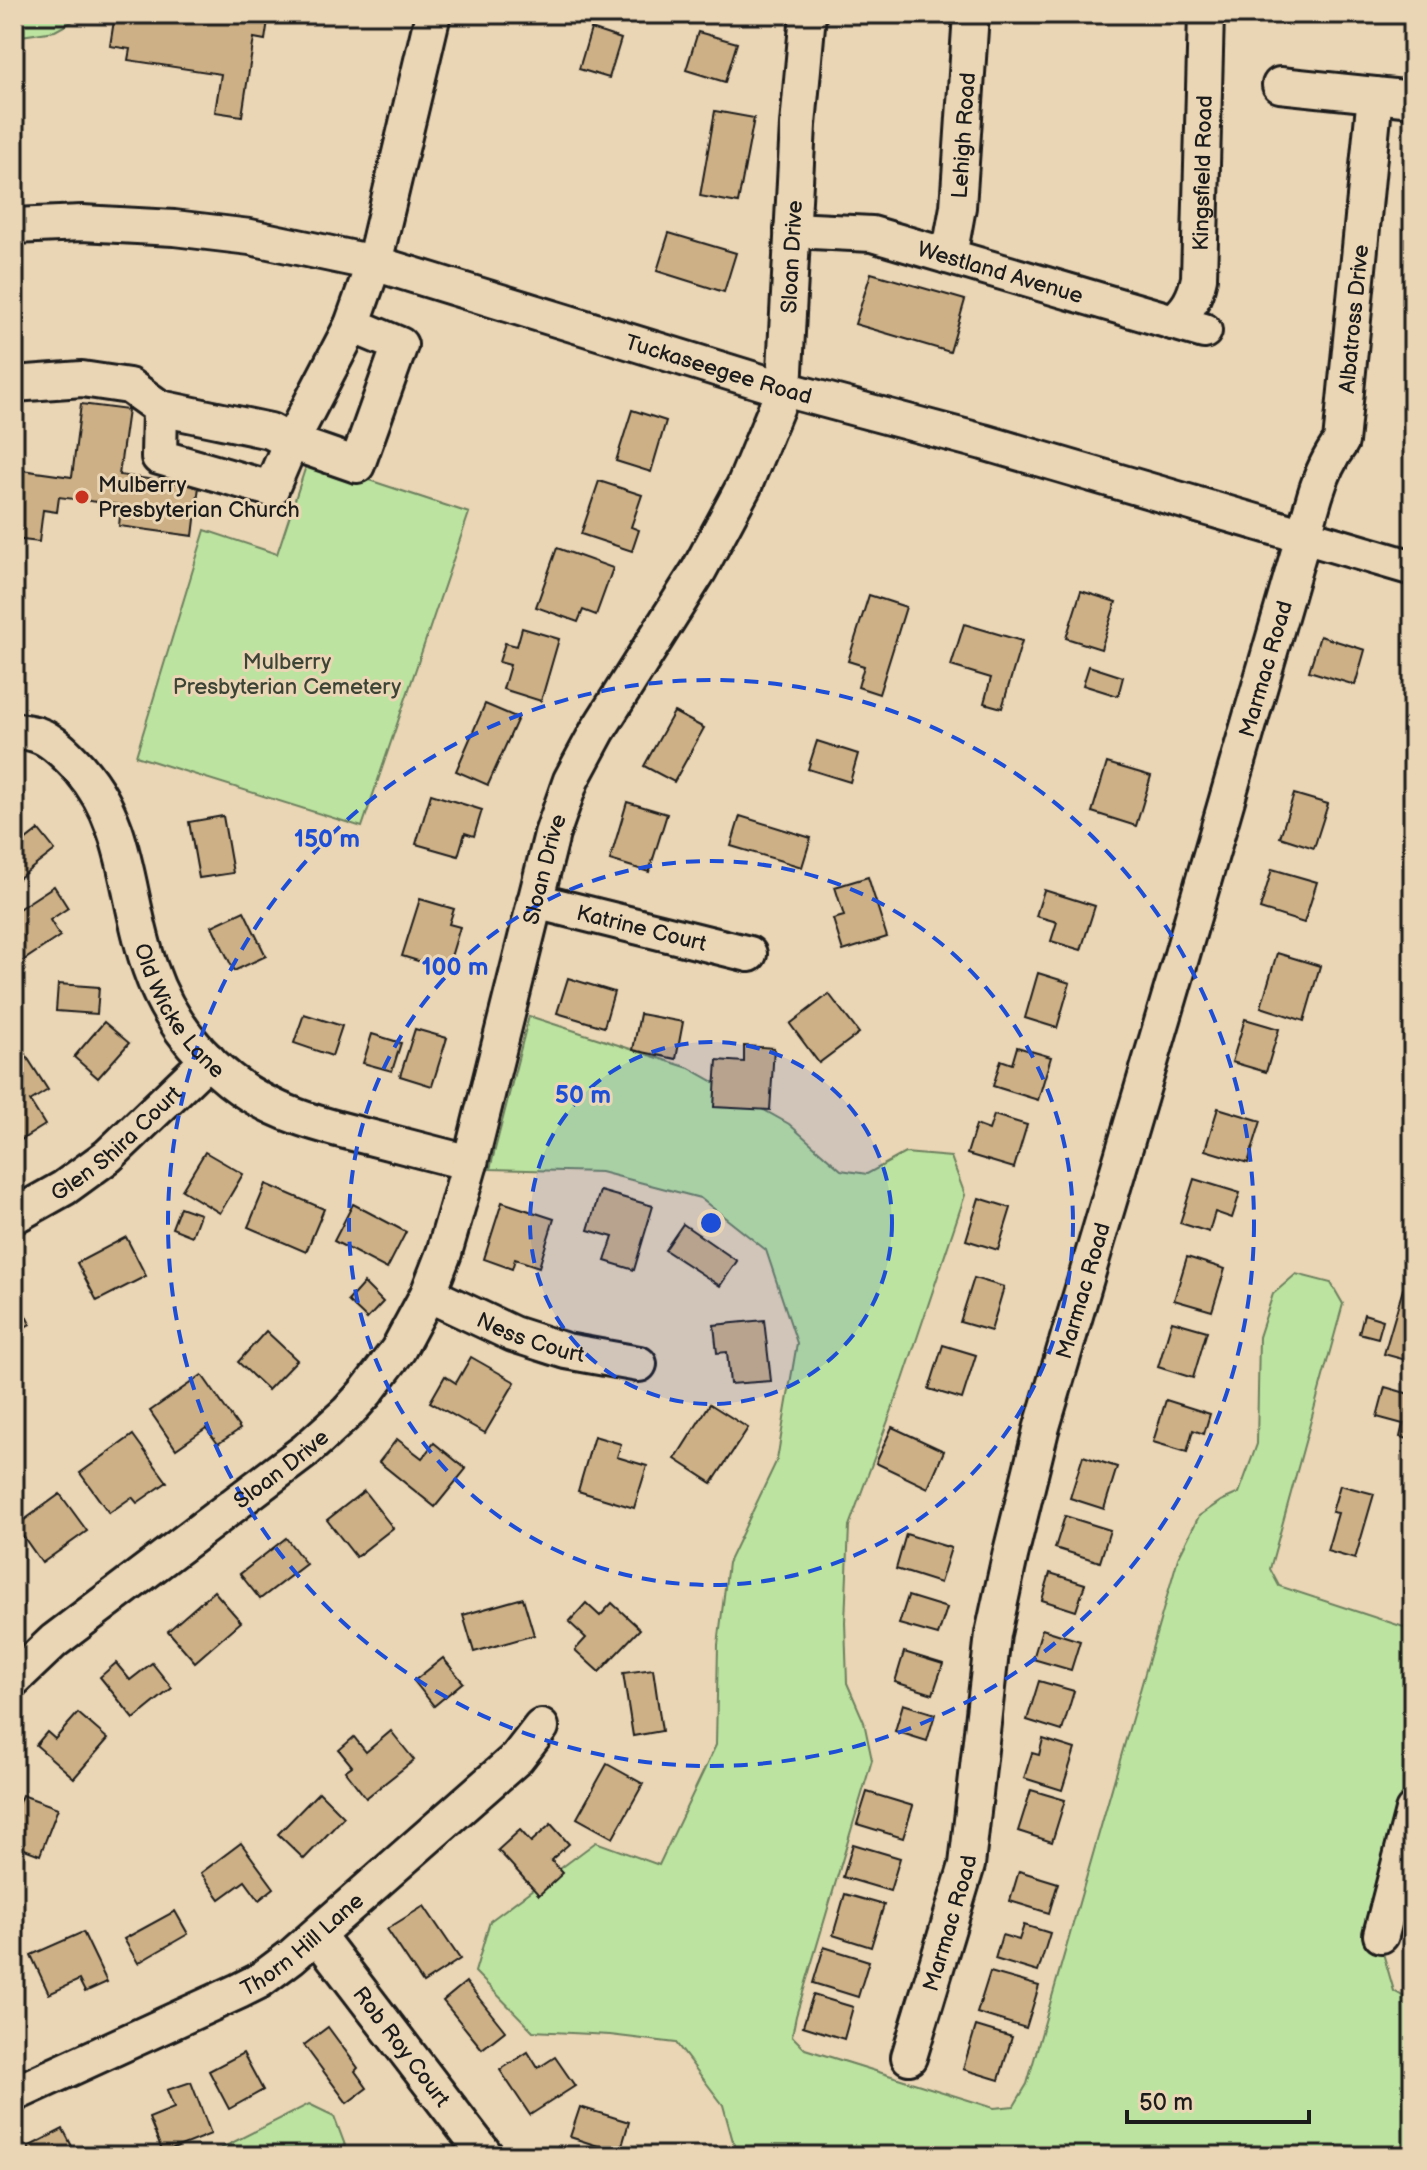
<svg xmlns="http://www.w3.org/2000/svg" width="1427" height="2170" font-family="'Balsamiq Sans',sans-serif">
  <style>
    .green { fill: #bce39f; stroke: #6c805e; stroke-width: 2 }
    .building { fill: #cdb085; stroke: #1c1c1c; stroke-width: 2 }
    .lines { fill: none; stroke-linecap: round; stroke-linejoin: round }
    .minor-casing { stroke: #1c1c1c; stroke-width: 40 }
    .minor { stroke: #ead5b4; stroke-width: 34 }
    .ring { fill: none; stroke: #1d4ed8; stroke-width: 4; stroke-dasharray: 14 10 }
    .poi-dot { fill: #c8321e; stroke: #ead5b4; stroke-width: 3 }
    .labels { text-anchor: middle; stroke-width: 6; stroke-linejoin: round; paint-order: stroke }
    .street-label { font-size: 22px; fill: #1c1c1c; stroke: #ead5b4 }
    .poi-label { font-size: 22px; fill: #1c1c1c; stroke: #ead5b4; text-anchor: start }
    .park-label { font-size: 22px; fill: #3c4436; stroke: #ead5b4 }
    .centre { fill: #1d4ed8; stroke: #ead5b4; stroke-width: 4 }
    .ring-label { font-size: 24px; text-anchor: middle; font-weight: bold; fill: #1d4ed8; stroke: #ead5b4; stroke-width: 6; stroke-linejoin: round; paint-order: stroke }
  </style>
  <rect width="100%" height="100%" fill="#ead5b4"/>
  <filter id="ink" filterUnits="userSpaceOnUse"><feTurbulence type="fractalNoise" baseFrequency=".0125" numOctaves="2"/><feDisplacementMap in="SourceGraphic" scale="16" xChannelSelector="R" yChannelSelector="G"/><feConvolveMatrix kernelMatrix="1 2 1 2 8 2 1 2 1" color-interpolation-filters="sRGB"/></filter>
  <g filter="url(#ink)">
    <g class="green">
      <path d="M14 14H86L55 31 14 37Z"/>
      <path d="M308 460 469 513 362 827 136 756 205 530 277 554Z"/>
      <path d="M529 1016 689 1068 789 1124 841 1170 867 1174 905 1153 951 1157 965 1195 903 1380 849 1526 845 1622 847 1683 864 1722 872 1760 796 2016 792 2036 805 2049 994 2108 1014 2106 1027 2084 1178 1558 1199 1516 1221 1501 1239 1493 1257 1444 1259 1337 1273 1294 1296 1274 1331 1283 1343 1304 1270 1569 1279 1586 1413 1630V1757L1372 1915 1394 1991 1413 2002V2156H737L723 2105 676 2043 610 2035 533 2031 475 1972 490 1921 596 1842 659 1865 716 1745 718 1645 728 1563 777 1460 797 1343 766 1250 700 1198 601 1172 490 1169Z"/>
      <path d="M309 2104 334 2116 349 2156H206Z"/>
    </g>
    <g class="building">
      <path d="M115 14H269L265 40 254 38 242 116 215 112 221 74 128 60 130 49 110 46Z"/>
      <path d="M591 29 621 39 609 78 579 69Z"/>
      <path d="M698 32 737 43 725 82 686 70Z"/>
      <path d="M715 111 754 118 738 203 700 196Z"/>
      <path d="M669 233 736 253 724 292 657 271Z"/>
      <path d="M871 273 965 300 950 352 855 324Z"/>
      <path d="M81 404 128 410 119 475 199 486 193 536 119 526 121 505 59 497 57 512 43 510 39 542 14 539V469L72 477Z"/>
      <path d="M632 410 666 421 651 472 616 461Z"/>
      <path d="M599 481 642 495 631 527 639 530 632 551 581 534Z"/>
      <path d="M557 548 613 568 596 615 583 610 578 622 536 607Z"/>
      <path d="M1081 591 1116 602 1101 649 1066 638Z"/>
      <path d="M869 595 906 607 879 694 858 687 864 666 848 661Z"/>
      <path d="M964 624 1022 641 1002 708 984 703 991 678 951 666Z"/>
      <path d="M522 628 559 639 541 701 503 689 510 665 499 662 505 643 517 646Z"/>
      <path d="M1320 636 1365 650 1355 685 1309 671Z"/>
      <path d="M1089 666 1123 677 1118 696 1083 685Z"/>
      <path d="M485 704 518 718 488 785 456 771Z"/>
      <path d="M674 712 704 728 674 782 644 766Z"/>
      <path d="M817 741 858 754 850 782 808 769Z"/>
      <path d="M1107 763 1151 776 1136 826 1092 812Z"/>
      <path d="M431 794 482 810 474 836 465 833 458 856 416 844Z"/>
      <path d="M1294 794 1328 804 1314 848 1280 837Z"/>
      <path d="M627 802 667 814 649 872 610 860Z"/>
      <path d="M223 816 233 873 199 878 189 822Z"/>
      <path d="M740 816 811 838 802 867 731 846Z"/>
      <path d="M14 825 26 840 39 830 55 850 14 882Z"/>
      <path d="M1272 869 1317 882 1304 923 1260 909Z"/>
      <path d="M868 877 887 937 843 951 833 919 844 916 835 887Z"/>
      <path d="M54 886 68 908 50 920 60 936 24 960 14 944V912Z"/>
      <path d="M1044 890 1095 906 1081 950 1051 941 1057 922 1036 916Z"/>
      <path d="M420 899 454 909 449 924 460 927 447 970 402 956Z"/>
      <path d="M244 911 266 956 234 971 212 926Z"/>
      <path d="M1277 953 1320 966 1304 1021 1261 1007Z"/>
      <path d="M1038 973 1070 983 1057 1028 1025 1018Z"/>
      <path d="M568 978 614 992 604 1027 557 1013Z"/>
      <path d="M58 984 99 987 97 1014 56 1011Z"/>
      <path d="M829 994 859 1033 819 1063 790 1024Z"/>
      <path d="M304 1014 342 1026 332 1056 294 1043Z"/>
      <path d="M640 1014 683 1022 676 1059 633 1050Z"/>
      <path d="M1245 1019 1279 1029 1266 1072 1232 1062Z"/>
      <path d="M104 1022 129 1043 98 1078 74 1057Z"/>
      <path d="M415 1029 447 1038 432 1086 400 1076Z"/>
      <path d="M372 1034 401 1043 392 1071 363 1063Z"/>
      <path d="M744 1046 774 1048 770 1110 714 1107 717 1060 744 1062Z"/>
      <path d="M1017 1047 1051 1057 1038 1100 993 1086 1001 1060 1012 1064Z"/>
      <path d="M25 1054 48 1090 30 1101 45 1125 21 1140 14 1128V1061Z"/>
      <path d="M1218 1108 1261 1121 1248 1163 1205 1150Z"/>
      <path d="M994 1115 1027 1125 1014 1168 967 1154 976 1125 989 1130Z"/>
      <path d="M205 1152 243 1174 220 1213 182 1190Z"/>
      <path d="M1194 1179 1240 1193 1232 1218 1215 1212 1209 1232 1180 1223Z"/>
      <path d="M266 1184 324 1209 306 1252 248 1227Z"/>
      <path d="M600 1191 653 1206 634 1270 605 1261 613 1237 588 1230Z"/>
      <path d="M979 1198 1011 1208 998 1250 966 1240Z"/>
      <path d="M502 1202 554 1219 539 1267 515 1259 512 1269 484 1259Z"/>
      <path d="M353 1204 406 1232 387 1269 334 1241Z"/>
      <path d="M180 1207 200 1214 192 1236 172 1228Z"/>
      <path d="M683 1224 737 1261 720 1286 665 1250Z"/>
      <path d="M126 1237 146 1276 97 1301 77 1263Z"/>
      <path d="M1187 1257 1225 1269 1212 1311 1174 1300Z"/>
      <path d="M974 1278 1004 1287 991 1331 960 1322Z"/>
      <path d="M364 1283 383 1302 367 1319 348 1301Z"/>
      <path d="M1403 1289 1413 1292V1362L1384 1354Z"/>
      <path d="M14 1292 30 1324 14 1333Z"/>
      <path d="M1364 1314 1383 1320 1378 1338 1359 1333Z"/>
      <path d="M764 1320 771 1381 730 1384 727 1352 717 1353 714 1325Z"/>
      <path d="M1172 1321 1207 1331 1193 1378 1158 1367Z"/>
      <path d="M266 1331 297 1360 268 1390 238 1362Z"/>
      <path d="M943 1345 976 1355 962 1399 929 1389Z"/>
      <path d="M471 1357 515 1382 485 1433 430 1402 445 1376 456 1383Z"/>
      <path d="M202 1375 240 1429 218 1444 206 1428 176 1449 150 1411Z"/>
      <path d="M1385 1387 1413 1395V1440L1400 1437 1403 1424 1377 1417Z"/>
      <path d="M1166 1400 1210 1414 1204 1434 1193 1430 1187 1452 1153 1442Z"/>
      <path d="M710 1404 748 1428 712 1483 675 1459Z"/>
      <path d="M892 1427 944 1451 928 1488 876 1463Z"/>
      <path d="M133 1435 167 1482 137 1503 132 1497 109 1513 80 1473Z"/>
      <path d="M594 1436 621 1444 617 1457 647 1466 634 1508 578 1491Z"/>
      <path d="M397 1439 422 1458 434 1443 466 1469 435 1507 379 1462Z"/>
      <path d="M1083 1456 1117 1467 1104 1509 1070 1498Z"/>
      <path d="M1340 1485 1374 1494 1355 1559 1327 1551 1338 1513 1332 1512Z"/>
      <path d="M364 1491 393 1528 356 1557 327 1520Z"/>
      <path d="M60 1494 87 1531 42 1563 16 1526Z"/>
      <path d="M1065 1516 1110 1530 1100 1562 1055 1548Z"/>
      <path d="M906 1534 951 1548 940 1583 896 1569Z"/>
      <path d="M286 1538 306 1564 260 1599 240 1574Z"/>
      <path d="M1050 1573 1085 1584 1076 1611 1042 1600Z"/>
      <path d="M214 1591 241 1622 195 1662 168 1631Z"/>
      <path d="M908 1596 947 1608 938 1635 899 1624Z"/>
      <path d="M523 1598 534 1635 474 1652 463 1615Z"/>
      <path d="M586 1603 600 1616 612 1603 640 1629 599 1672 575 1650 586 1638 569 1622Z"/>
      <path d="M1042 1629 1080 1641 1071 1670 1033 1659Z"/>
      <path d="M904 1652 943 1664 933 1694 895 1682Z"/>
      <path d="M443 1658 463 1682 434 1706 414 1681Z"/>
      <path d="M116 1663 130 1680 152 1663 172 1688 134 1719 100 1677Z"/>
      <path d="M653 1669 662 1731 633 1736 623 1673Z"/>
      <path d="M1039 1681 1074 1691 1062 1731 1027 1720Z"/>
      <path d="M903 1704 935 1714 927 1741 895 1731Z"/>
      <path d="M78 1713 108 1739 74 1778 36 1745 47 1732 55 1739Z"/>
      <path d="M391 1731 414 1760 366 1798 345 1771 352 1766 339 1750 354 1737 366 1752Z"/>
      <path d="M1043 1739 1075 1749 1062 1790 1024 1778 1032 1753 1039 1755Z"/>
      <path d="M607 1764 643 1784 613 1838 577 1818Z"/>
      <path d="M1031 1790 1065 1800 1052 1842 1018 1831Z"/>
      <path d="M319 1792 344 1817 304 1859 278 1834Z"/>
      <path d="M867 1792 913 1806 903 1838 857 1824Z"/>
      <path d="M22 1795 58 1808 40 1855 14 1845V1815Z"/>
      <path d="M551 1824 569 1844 551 1860 563 1873 539 1895 498 1850 520 1830 531 1842Z"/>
      <path d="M241 1843 274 1888 259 1900 245 1881 220 1899 201 1873Z"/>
      <path d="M853 1844 900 1858 890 1891 843 1877Z"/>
      <path d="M1019 1871 1058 1883 1049 1913 1010 1901Z"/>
      <path d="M845 1894 884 1905 871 1947 833 1935Z"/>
      <path d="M424 1906 460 1959 423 1983 387 1929Z"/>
      <path d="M175 1911 188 1934 138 1963 124 1939Z"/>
      <path d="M1024 1925 1050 1933 1038 1972 995 1959 1002 1935 1019 1940Z"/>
      <path d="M83 1932 107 1982 85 1992 79 1980 49 1994 31 1955Z"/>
      <path d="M824 1947 869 1961 858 1997 813 1983Z"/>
      <path d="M990 1972 1039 1986 1026 2028 977 2013Z"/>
      <path d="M466 1982 505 2031 482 2049 443 2001Z"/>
      <path d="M813 1995 853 2007 844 2039 803 2026Z"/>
      <path d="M976 2026 1012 2037 999 2080 963 2069Z"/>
      <path d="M328 2027 358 2068 355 2071 367 2088 347 2103 304 2045Z"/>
      <path d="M528 2052 538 2068 555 2057 575 2086 530 2115 500 2070Z"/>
      <path d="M243 2053 263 2090 229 2109 209 2071Z"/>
      <path d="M191 2082 211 2134 163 2153 149 2118 174 2108 167 2090Z"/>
      <path d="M580 2107 629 2122 620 2153 570 2137Z"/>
      <path d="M63 2129 77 2156H33L28 2147Z"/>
    </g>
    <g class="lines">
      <g class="minor-casing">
        <g id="minor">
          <path d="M1280 85 1413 99"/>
          <path id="s1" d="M14 226 82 223 174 228 250 237 374 263 784 389 983 442 1413 568"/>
          <path id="s2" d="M792 230 872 234 1204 331"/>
          <path id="s3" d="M947 256 952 240 958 207 971 14"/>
          <path id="s4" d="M1172 322C1188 311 1195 297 1199 278L1206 14"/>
          <path d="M14 384 82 379 129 386 160 408 159 457 271 489 291 442 352 325"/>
          <path d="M160 408 270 431 291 442 357 465 400 345 352 325 374 263 433 14"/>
          <path id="s5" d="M14 730C22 732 30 732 38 735 53 740 69 757 80 769 131 828 125 899 150 968 165 1012 193 1051 230 1080 271 1113 320 1125 369 1137 403 1146 436 1154 470 1163"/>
          <path id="s6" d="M535 901 749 954"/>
          <path id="s7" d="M14 1216 64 1188 108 1156 208 1060"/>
          <path id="s8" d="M428 1294 513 1334 566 1351 639 1364"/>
          <path id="s9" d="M14 1679 54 1641 305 1451 348 1412 366 1392 398 1350 428 1294 444 1253 470 1163 552 834 571 780 598 730 699 570 744 486 784 389 798 125 808 14"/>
          <path id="s10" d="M317 1935 486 2156"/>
          <path d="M1381 1935 1413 1811"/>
          <path id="s11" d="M909 2057 967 1865 993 1634 1010 1556 1041 1430 1179 965 1315 496C1321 476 1328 459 1341 442L1375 95"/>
          <path id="s12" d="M14 2094 239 1991 259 1981 291 1957 517 1758 541 1727"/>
        </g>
      </g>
      <use href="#minor" class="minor"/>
    </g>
  </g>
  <circle cx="711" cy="1223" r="181" fill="#1d4ed8" fill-opacity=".12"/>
  <g class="ring">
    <circle cx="711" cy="1223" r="181"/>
    <circle cx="711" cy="1223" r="362"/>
    <circle cx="711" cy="1223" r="543"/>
  </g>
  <circle class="poi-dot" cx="82" cy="497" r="8"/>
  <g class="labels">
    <g class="street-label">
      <text dy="8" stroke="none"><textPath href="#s3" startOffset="122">Lehigh Road</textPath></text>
      <text dy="8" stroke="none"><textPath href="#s4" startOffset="158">Kingsfield Road</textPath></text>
      <text dy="8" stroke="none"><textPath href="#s9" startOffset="1684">Sloan Drive</textPath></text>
      <text dy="8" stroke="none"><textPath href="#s2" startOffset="214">Westland Avenue</textPath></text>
      <text dy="8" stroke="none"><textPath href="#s11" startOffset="1800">Albatross Drive</textPath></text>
      <text dy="8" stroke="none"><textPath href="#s1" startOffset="724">Tuckaseegee Road</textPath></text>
      <text dy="8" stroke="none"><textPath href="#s11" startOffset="1436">Marmac Road</textPath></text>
      <text dy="8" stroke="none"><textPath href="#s9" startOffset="1012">Sloan Drive</textPath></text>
      <text dy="8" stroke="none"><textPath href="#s6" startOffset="110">Katrine Court</textPath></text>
      <text dy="8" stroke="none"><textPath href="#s5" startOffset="344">Old Wicke Lane</textPath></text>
      <text dy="8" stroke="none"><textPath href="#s7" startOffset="126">Glen Shira Court</textPath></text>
      <text dy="8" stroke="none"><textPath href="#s11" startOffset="788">Marmac Road</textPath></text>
      <text dy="8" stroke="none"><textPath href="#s8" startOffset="112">Ness Court</textPath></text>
      <text dy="8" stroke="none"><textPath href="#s9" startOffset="340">Sloan Drive</textPath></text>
      <text dy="8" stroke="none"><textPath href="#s11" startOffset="140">Marmac Road</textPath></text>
      <text dy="8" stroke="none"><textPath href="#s12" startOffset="326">Thorn Hill Lane</textPath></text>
      <text dy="8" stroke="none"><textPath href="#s10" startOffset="140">Rob Roy Court</textPath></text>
    </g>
    <g class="poi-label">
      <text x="98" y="492">Mulberry<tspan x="98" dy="25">Presbyterian Church</tspan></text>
    </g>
    <g class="park-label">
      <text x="287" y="669">Mulberry<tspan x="287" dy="25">Presbyterian Cemetery</tspan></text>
    </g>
  </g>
  <circle cx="711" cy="1223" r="12" class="centre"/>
  <g class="ring-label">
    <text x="327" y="847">150 m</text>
    <text x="455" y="975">100 m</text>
    <text x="583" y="1103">50 m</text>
  </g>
  <rect width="1427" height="2170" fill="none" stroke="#ead5b4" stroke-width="48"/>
  <rect x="24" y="24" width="1379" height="2122" fill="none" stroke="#1c1c1c" stroke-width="3" filter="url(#ink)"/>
  <path d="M1127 2110v12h182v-12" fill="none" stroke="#1c1c1c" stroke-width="4"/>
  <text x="1139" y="2110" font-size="24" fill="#1c1c1c" stroke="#ead5b4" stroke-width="6" paint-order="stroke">50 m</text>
</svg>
